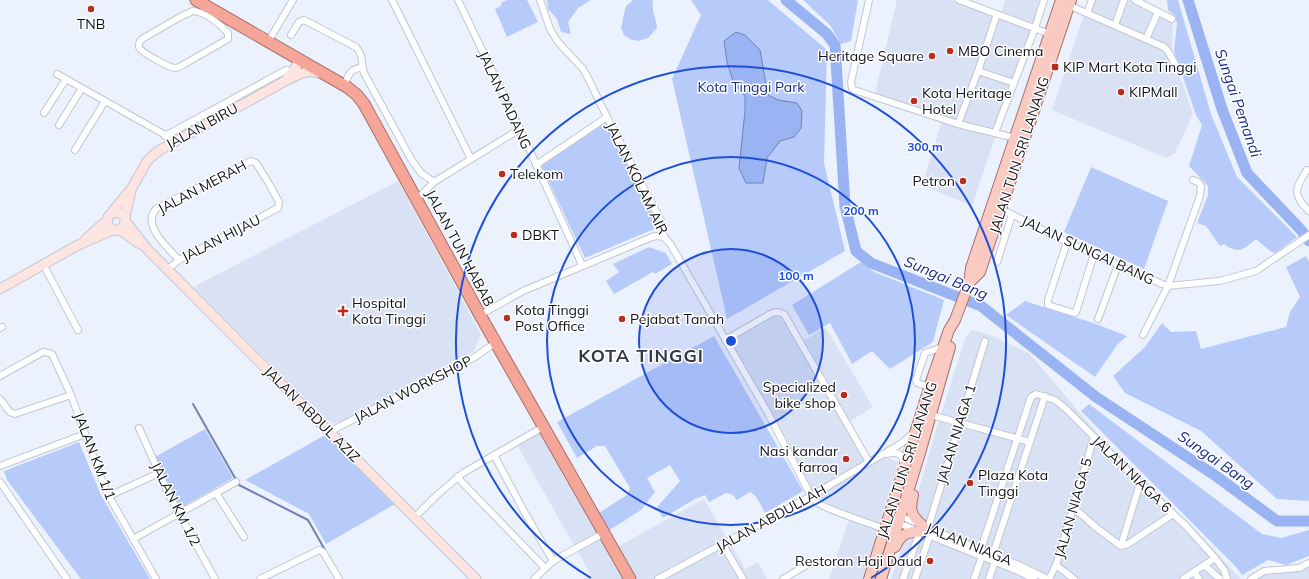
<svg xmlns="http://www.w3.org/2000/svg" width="1309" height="579" font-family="Mulish,sans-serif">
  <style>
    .built { fill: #d9e1f4 }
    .green { fill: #b7cbfb }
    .water { fill: #9ab3f2; stroke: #7182b0 }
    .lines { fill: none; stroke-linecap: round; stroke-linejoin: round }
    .stream { stroke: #7182b0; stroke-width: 2 }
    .river { stroke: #9ab3f2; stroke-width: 11 }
    .street-casing { stroke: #c1c6d2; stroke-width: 8 }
    .secondary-casing { stroke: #c1c6d2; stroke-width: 11 }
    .primary-casing { stroke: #a5726a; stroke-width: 12 }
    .highway-casing { stroke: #a5726a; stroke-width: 13 }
    .street { stroke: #fff; stroke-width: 6 }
    .secondary { stroke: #fce4e0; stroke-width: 9 }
    .primary { stroke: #f9cac1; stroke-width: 10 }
    .highway { stroke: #f5a698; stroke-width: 11 }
    .ring { fill: none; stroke: #1d4ed8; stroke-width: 2 }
    .poi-dot { fill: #ba2d1c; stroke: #fff; stroke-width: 1.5 }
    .labels { text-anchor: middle; stroke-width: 3; stroke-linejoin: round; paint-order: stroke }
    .poi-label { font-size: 14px; fill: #101116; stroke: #fff; text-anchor: start }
    .park-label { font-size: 14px; fill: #172a83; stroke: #fff }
    .street-label { font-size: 14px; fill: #101116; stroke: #fff }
    .water-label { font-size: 15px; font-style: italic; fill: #182b84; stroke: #fff }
    .district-label { font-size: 18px; font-weight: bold; letter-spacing: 1px; fill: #333741; stroke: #fff }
    .centre { fill: #1d4ed8; stroke: #fff; stroke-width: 2 }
    .ring-label { font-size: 12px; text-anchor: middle; font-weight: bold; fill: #1d4ed8; stroke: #fff; stroke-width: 3; stroke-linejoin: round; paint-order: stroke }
  </style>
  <rect width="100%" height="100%" fill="#ecf1fe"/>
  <g class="built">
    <path d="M897 0H966L1001 13 1005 0H1046L996 135 972 206 922 185 942 121 874 99 880 72Z"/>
    <path d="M1089 0H1141L1173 17 1172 53 1193 114 1175 153 1166 158 1052 110Z"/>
    <path d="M398 181 481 334 474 351 342 422 334 423 327 420 194 288 199 284Z"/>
    <path d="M775 315 783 317 799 343 826 328 873 407 849 422 872 462 883 456 898 462 863 579H829L849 520 818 506 725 344Z"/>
    <path d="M972 330 990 335 1029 353 1097 433 1188 522 1241 579H891L902 547 936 430 966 336Z"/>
    <path d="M540 432 624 579H584L591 575 517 445Z"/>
    <path d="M704 499 745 569 758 562 767 579H635L617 547Z"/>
    <path d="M1309 560V579H1246L1263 569 1300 565Z"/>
  </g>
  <g class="green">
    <path d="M507 0H527L538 22 507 37 495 9 501 6 502 2Z"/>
    <path d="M547 0H591L578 8 568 22 571 34 561 32 557 19 548 9Z"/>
    <path d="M633 0H653C651 10 656 17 657 28L648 38 638 41 630 39 624 35 621 28 623 18 626 6Z"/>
    <path d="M691 0H768L827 50 824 163 845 251 727 319 672 79 701 15Z"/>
    <path d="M803 0H858L851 41 841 44 830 25Z"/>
    <path d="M1167 0H1178L1211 114 1237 177 1297 237 1275 253 1270 251 1256 239C1244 249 1239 255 1224 244L1220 246 1206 226 1197 223 1208 195V186L1189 166 1202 125 1196 115 1174 51 1177 24 1175 16 1168 10Z"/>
    <path d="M603 122 608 124 659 227 585 258 541 165Z"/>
    <path d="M1091 167 1168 201 1144 269 1064 232Z"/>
    <path d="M649 247 666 253 672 264 655 274 653 272 614 294 606 281 619 272 613 264Z"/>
    <path d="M1306 256 1309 262V501L1277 499 1201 431 1125 393 1113 376 1145 347 1162 323 1171 332 1196 331 1201 349 1286 327 1290 312 1300 297 1286 267Z"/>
    <path d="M861 262 874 272 944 300 933 342 890 369 872 351 852 364 830 323 809 335 792 305Z"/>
    <path d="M1025 301 1096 324 1127 336 1117 345 1095 377 1006 315Z"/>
    <path d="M714 336 803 491 765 513C761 506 757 495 750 492L737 500 733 495 726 493 709 502 705 495 695 499 663 518 657 507 680 481 670 465 647 478 655 492 641 510 608 531 599 513 627 495 630 488 605 446H597L577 458 557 422Z"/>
    <path d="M1089 404 1262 534 1281 538 1309 530V556L1286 565 1268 560 1242 575 1236 567 1081 411Z"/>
    <path d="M205 429 233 478 184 506 176 502 155 457Z"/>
    <path d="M327 434 395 504 326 544 309 514 245 480Z"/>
    <path d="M79 442 101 495 150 579H81L7 480 4 471Z"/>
  </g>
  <path class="water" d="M736 32 745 35 760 50 768 95 778 100 797 103 802 111 801 128 794 137 780 141 767 158 763 183H746L739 168 745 111V96L733 81 727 62 724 41Z"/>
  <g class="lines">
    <path class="stream" d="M193 404 239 485 308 520 325 550"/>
    <g class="river">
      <path d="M786 0 827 34 835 45 845 206 856 251 871 263 981 306 1096 397 1216 476 1277 521H1309"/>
      <path d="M1188 0 1222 109 1247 173 1301 230 1309 241"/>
    </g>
    <g class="street-casing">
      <g id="street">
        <path d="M392 0 471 159"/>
        <path d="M458 0 520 129 582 265"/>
        <path d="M540 0 550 29 558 42 583 69 587 76 607 117 661 221 664 237 671 245 769 415 811 496C817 505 826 507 835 511 855 519 875 525 895 533"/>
        <path d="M869 0 851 82 852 88 854 90 958 124 1015 138"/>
        <path d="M959 0 1050 34"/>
        <path d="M1135 0 1172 19"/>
        <path d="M1068 5 1164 47 1168 51 1176 66"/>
        <path d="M193 11C206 12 220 24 228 33V39L181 66C179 67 178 68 175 68 170 68 140 52 139 47 138 43 140 41 142 39L180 17Z"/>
        <path d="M1087 13 1092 0"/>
        <path d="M1115 25 1124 0"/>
        <path d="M291 35 299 22 304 20 356 47C365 59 360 61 364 73L411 159 421 173 434 182"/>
        <path d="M1146 39 1158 12"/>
        <path d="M268 42 293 0"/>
        <path d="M978 71 1014 83"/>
        <path d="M57 74 176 141"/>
        <path d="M344 86C349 74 349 70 362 67"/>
        <path d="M44 113 66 79"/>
        <path d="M958 124 978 71 997 14"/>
        <path d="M59 125 82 88"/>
        <path d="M995 133 1035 28 1044 0"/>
        <path d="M165 136 284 71 287 70 293 73"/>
        <path d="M75 150 105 101"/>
        <path d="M536 165 607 117"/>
        <path d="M1307 170C1295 188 1292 195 1309 211"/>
        <path d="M417 199 434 182 520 129"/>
        <path d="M1001 209 1067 242 1162 284 1168 286 1219 281 1256 271 1309 235"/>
        <path d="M1067 242 1048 300V305L1074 313 1076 312 1094 254"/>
        <path d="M997 262 1012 215"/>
        <path d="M43 264 78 330"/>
        <path d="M168 269 179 260 278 208 279 202 268 182 256 163 251 161 157 208C140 224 168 248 179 260"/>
        <path d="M480 315 523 291 652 237 657 236 664 237"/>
        <path d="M1098 319 1118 265"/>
        <path d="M0 328 2 327"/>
        <path d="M1143 335 1168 286 1200 196 1201 186 1198 182 1193 180"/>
        <path d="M725 340 772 313 778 312 784 314 869 462"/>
        <path d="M0 376 43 352 49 353 52 354 71 395 106 491 156 579"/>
        <path d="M930 387 917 383 916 380 925 353 943 347"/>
        <path d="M0 399 10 412 15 414 71 395"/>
        <path d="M931 415 1030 442"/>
        <path d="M139 428 170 497 215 579"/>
        <path d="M329 432 475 357 495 343"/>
        <path d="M886 454C896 452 903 452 903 463"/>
        <path d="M494 455 525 513 553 561"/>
        <path d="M0 466 85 434"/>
        <path d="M457 477 545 568"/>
        <path d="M0 482 67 579"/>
        <path d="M216 493 244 537"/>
        <path d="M109 496 159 473"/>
        <path d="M1073 507 1098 529 1121 546 1128 544 1173 514"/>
        <path d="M898 515 917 523"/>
        <path d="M415 517 437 495 463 473 543 427"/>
        <path d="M888 519 1018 571 1034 579"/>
        <path d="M925 527 1021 566 1047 579"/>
        <path d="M928 528 985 341"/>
        <path d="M133 539 236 482"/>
        <path d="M723 545 743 579"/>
        <path d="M1121 546 1140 483"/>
        <path d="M981 549 1031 397 1036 394 1055 400 1066 409 1140 483 1186 526 1215 558 1224 570 1227 579"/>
        <path d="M993 554 1045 396"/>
        <path d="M1056 565 1074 579"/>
        <path d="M1204 565 1220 579"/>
        <path d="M1194 572 1199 579"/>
        <path d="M260 579 319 550 323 552 339 579"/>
        <path d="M534 579 553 561 604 533"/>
        <path d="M658 579 811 496 902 443 913 433"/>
        <path d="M783 579 810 563"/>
        <path d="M903 579 920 531"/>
        <path d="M915 579 930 535"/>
        <path d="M974 579 982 556"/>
        <path d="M989 579 995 561"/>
        <path d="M1049 579 1056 565 1094 437"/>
        <path d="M1183 579 1215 558"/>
        <path d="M1251 579 1264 571 1299 568 1309 563"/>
      </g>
    </g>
    <g class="secondary-casing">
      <g id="secondary">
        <path d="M287 79 298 64 296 58"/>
        <path d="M113 213 118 212 125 217V224L120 230C111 232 106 226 108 217L132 188 147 161 158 151 287 80C298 75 306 69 319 73"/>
        <path d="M125 217 131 191"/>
        <path d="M126 222 147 249 476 579"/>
        <path d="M120 230 140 244"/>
        <path d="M86 239 107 220"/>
        <path d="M0 289 78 245 113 230"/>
      </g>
    </g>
    <g class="primary-casing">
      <g id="primary">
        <path d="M969 283 980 272 1071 0"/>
        <path d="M913 495C909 511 911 515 923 526"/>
        <path d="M895 547C902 533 905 533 920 531"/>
        <path d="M869 579 932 379 949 330 955 320 969 283 971 268 1061 0"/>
        <path d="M881 579 920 453 950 347"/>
      </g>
    </g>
    <g class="highway-casing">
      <path id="highway" d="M196 0 347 87 357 95 364 104 480 315 630 579"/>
    </g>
    <use href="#street" class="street"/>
    <use href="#secondary" class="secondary"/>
    <use href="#primary" class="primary"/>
    <use href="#highway" class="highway"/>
  </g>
  <circle cx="731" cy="341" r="92" fill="#1d4ed8" fill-opacity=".12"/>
  <g class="ring">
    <circle cx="731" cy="341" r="92"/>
    <circle cx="731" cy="341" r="184"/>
    <path d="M591 578A275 275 0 1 1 871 578"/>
  </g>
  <g class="poi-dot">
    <circle cx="91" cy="9" r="4"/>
    <circle cx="950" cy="51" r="4"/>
    <circle cx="932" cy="56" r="4"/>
    <rect x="1051" y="63" width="8" height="8" rx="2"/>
    <circle cx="1121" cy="92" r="4"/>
    <circle cx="914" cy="101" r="4"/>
    <circle cx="502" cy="174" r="4"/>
    <circle cx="963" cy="181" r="4"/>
    <circle cx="514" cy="235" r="4"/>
    <path d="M341 305h4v4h4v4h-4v4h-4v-4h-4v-4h4z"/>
    <circle cx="507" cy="318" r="4"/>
    <circle cx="622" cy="319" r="4"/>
    <circle cx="844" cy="395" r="4"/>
    <circle cx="846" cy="459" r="4"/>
    <circle cx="970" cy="483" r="4"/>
    <circle cx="930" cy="561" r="4"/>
  </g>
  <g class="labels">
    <g class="poi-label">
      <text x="91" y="29" text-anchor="middle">TNB</text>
      <text x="958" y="56">MBO Cinema</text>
      <text x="924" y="61" text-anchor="end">Heritage Square</text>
      <text x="1063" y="72">KIP Mart Kota Tinggi</text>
      <text x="1129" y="97">KIPMall</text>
      <text x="922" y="98">Kota Heritage<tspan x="922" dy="16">Hotel</tspan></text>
      <text x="510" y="179">Telekom</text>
      <text x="955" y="186" text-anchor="end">Petron</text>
      <text x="522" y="240">DBKT</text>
      <text x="352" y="308">Hospital<tspan x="352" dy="16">Kota Tinggi</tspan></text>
      <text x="515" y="315">Kota Tinggi<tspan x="515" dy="16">Post Office</tspan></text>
      <text x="630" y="324">Pejabat Tanah</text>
      <text x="836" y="392" text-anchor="end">Specialized<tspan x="836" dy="16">bike shop</tspan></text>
      <text x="838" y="456" text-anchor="end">Nasi kandar<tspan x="838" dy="16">farroq</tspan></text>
      <text x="978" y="480">Plaza Kota<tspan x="978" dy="16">Tinggi</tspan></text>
      <text x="922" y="566" text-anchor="end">Restoran Haji Daud</text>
    </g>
    <g class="park-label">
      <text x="751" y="92">Kota Tinggi Park</text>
    </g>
    <g class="street-label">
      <text transform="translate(505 100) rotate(65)" y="5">JALAN PADANG</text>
      <text transform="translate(202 126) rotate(-29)" y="5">JALAN BIRU</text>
      <text transform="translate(1019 155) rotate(-72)" y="5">JALAN TUN SRI LANANG</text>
      <text transform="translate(637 178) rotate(64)" y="5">JALAN KOLAM AIR</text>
      <text transform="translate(202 187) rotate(-28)" y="5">JALAN MERAH</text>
      <text transform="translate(221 238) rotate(-27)" y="5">JALAN HIJAU</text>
      <text transform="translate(460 248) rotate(62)" y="5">JALAN TUN HABAB</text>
      <text transform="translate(1088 250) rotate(25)" y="5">JALAN SUNGAI BANG</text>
      <text transform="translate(413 389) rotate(-27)" y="5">JALAN WORKSHOP</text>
      <text transform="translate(312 414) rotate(45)" y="5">JALAN ABDUL AZIZ</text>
      <text transform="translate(956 434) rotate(-73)" y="5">JALAN NIAGA 1</text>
      <text transform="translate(95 456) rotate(69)" y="5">JALAN KM 1/1</text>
      <text transform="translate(907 460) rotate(-72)" y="5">JALAN TUN SRI LANANG</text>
      <text transform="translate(1132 474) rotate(44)" y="5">JALAN NIAGA 6</text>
      <text transform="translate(176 504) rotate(63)" y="5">JALAN KM 1/2</text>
      <text transform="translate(1073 508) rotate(-74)" y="5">JALAN NIAGA 5</text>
      <text transform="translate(771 518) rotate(-29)" y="5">JALAN ABDULLAH</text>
      <text transform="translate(969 544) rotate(22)" y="5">JALAN NIAGA</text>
    </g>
    <g class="water-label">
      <text transform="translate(1238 103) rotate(71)" y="5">Sungai Pemandi</text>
      <text transform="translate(946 278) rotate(23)" y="5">Sungai Bang</text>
      <text transform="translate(1216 460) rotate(35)" y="5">Sungai Bang</text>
    </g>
    <g class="district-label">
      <text x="641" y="362">KOTA TINGGI</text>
    </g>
  </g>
  <circle cx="731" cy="341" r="6" class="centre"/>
  <g class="ring-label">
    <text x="925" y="151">300 m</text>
    <text x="861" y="215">200 m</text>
    <text x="796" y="280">100 m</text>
  </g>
</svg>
